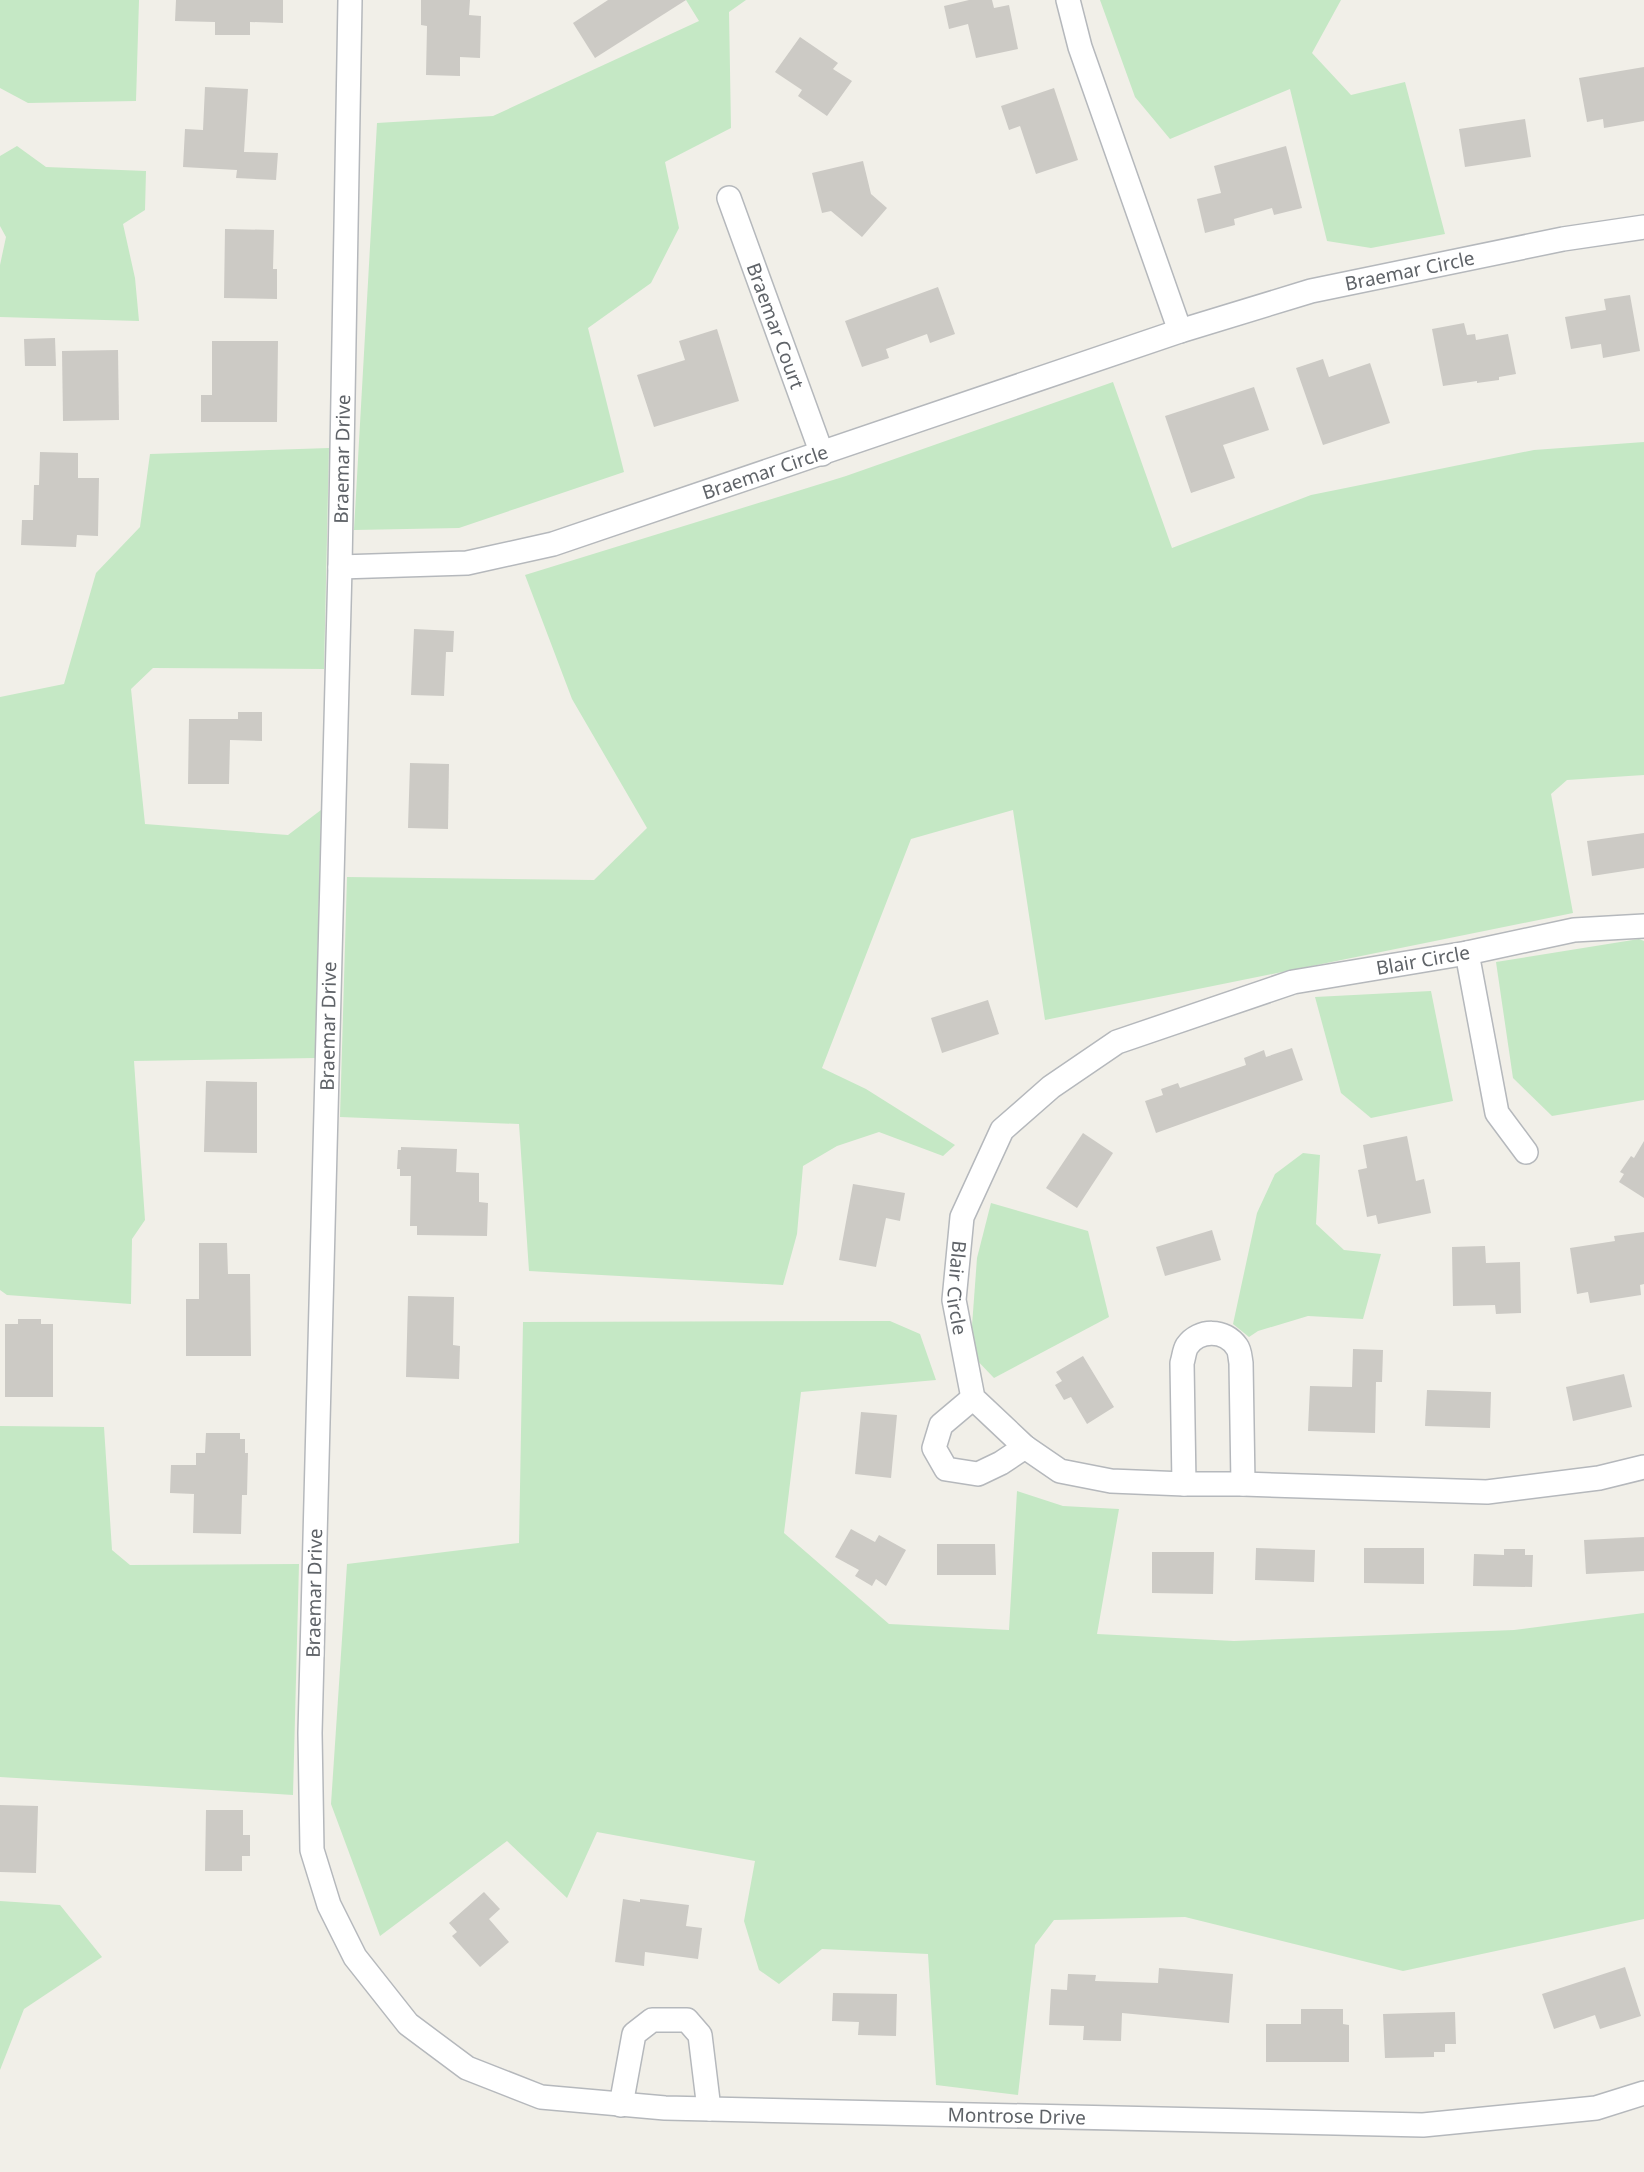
<svg xmlns="http://www.w3.org/2000/svg" width="1644" height="2172" font-family="'Noto Sans',sans-serif">
  <style>
    .green { fill: #c5e8c5 }
    .building { fill: #cccac5 }
    .lines { fill: none; stroke-linecap: round; stroke-linejoin: round }
    .minor-casing { stroke: #b5b8bc; stroke-width: 26 }
    .minor { stroke: #fff; stroke-width: 23 }
    .labels { text-anchor: middle; stroke-width: 7; stroke-linejoin: round; paint-order: stroke }
    .street-label { font-size: 19px; fill: #5f6368; stroke: #fff }
  </style>
  <rect width="100%" height="100%" fill="#f1efe8"/>
  <g class="green">
    <path d="M0 0H139L136 101 28 103 0 88Z"/>
    <path d="M686 0H746L729 12 731 128 665 162 679 228 651 283 588 328 624 472 459 528 354 530 377 123 493 116 699 21Z"/>
    <path d="M1100 0H1341L1312 53 1351 95 1405 82 1445 234 1371 248 1327 241 1290 89 1170 139 1135 97Z"/>
    <path d="M17 146 46 167 146 171 145 210 123 224 135 278 139 321 0 317V265L6 237 0 226V156Z"/>
    <path d="M1113 382 1172 548 1311 495 1534 450 1644 442V775L1567 780 1551 794 1573 913 1045 1020 1013 810 911 839 822 1068 866 1089 955 1145 943 1156 879 1132 837 1146 803 1166 797 1234 783 1285 529 1271 519 1124 340 1117 347 877 594 880 647 828 572 699 525 575 846 476Z"/>
    <path d="M329 448 324 669 153 668 131 689 145 824 288 835 321 810 315 1058 134 1061 145 1220 132 1239 131 1304 7 1295 0 1290V697L64 684 96 573 140 527 150 454Z"/>
    <path d="M1639 939 1644 941V1100L1552 1116 1513 1078 1496 962Z"/>
    <path d="M1431 991 1453 1101 1371 1118 1341 1093 1315 997Z"/>
    <path d="M1303 1153 1320 1155 1316 1224 1344 1250 1381 1254 1363 1319 1308 1316 1258 1331 1249 1337 1233 1324 1257 1213 1275 1174Z"/>
    <path d="M991 1203 1088 1231 1109 1317 994 1378 970 1353 977 1258Z"/>
    <path d="M890 1321 920 1334 936 1380 801 1392 784 1533 889 1624 1009 1630 1017 1491 1063 1506 1119 1509 1097 1634 1234 1641 1514 1630 1644 1613V1919L1403 1971 1185 1917 1054 1920 1035 1945 1018 2095 936 2085 928 1954 822 1949 779 1984 759 1970 744 1921 755 1861 597 1832 567 1898 507 1841 380 1936 331 1804 347 1564 519 1543 523 1322Z"/>
    <path d="M0 1426 104 1427 112 1550 130 1565 299 1564 293 1795 0 1777Z"/>
    <path d="M0 1901 60 1905 102 1957 24 2009 0 2070Z"/>
  </g>
  <g class="building">
    <path d="M176 0H283V23L250 22V35H215V22L175 21Z"/>
    <path d="M421 0H470L469 15 481 16 480 58 460 57V76L426 75 427 26 421 25Z"/>
    <path d="M608 0H686L595 58 573 23Z"/>
    <path d="M969 0H992L994 8 1009 5 1018 49 976 58 968 24 949 29 944 6Z"/>
    <path d="M800 37 838 63 833 69 852 81 827 116 798 96 802 90 775 72Z"/>
    <path d="M1644 67V121L1604 128 1603 119 1587 122 1579 78Z"/>
    <path d="M205 87 248 89 244 152 278 153 276 180 236 178 237 170 183 167 185 129 203 130Z"/>
    <path d="M1054 88 1078 160 1036 174 1020 126 1009 130 1001 106Z"/>
    <path d="M1525 119 1531 157 1465 167 1459 129Z"/>
    <path d="M1286 146 1302 208 1274 215 1272 208 1234 219 1235 225 1205 233 1197 199 1221 193 1214 166Z"/>
    <path d="M863 161 871 194 887 208 862 237 831 211 822 213 812 173Z"/>
    <path d="M225 229 274 230 273 269H277V299L224 298Z"/>
    <path d="M938 287 955 334 930 343 927 334 886 349 889 358 862 367 845 321Z"/>
    <path d="M1630 295 1640 351 1603 358 1601 344 1571 349 1565 317 1606 310 1604 299Z"/>
    <path d="M1464 323 1467 335 1475 334 1476 340 1508 334 1516 374 1499 377V380L1477 383V381L1443 386 1432 329Z"/>
    <path d="M717 329 739 401 654 427 637 375 685 360 679 341Z"/>
    <path d="M55 338 56 366H25L24 339Z"/>
    <path d="M212 341H278L277 422H201V395H212Z"/>
    <path d="M118 350 119 420 63 421 62 351Z"/>
    <path d="M1323 359 1329 377 1370 363 1390 423 1323 445 1296 368Z"/>
    <path d="M1254 387 1269 430 1223 445 1235 478 1191 493 1165 416Z"/>
    <path d="M40 452 78 453V478H99L98 536 77 535 76 547 21 545 22 520H33L34 485H39Z"/>
    <path d="M414 629 454 631 453 652H446L444 696 411 695Z"/>
    <path d="M238 712H262V741L230 740 229 784H188L189 719H238Z"/>
    <path d="M410 763 449 764 448 829 408 828Z"/>
    <path d="M1644 833V868L1592 876 1587 841Z"/>
    <path d="M988 1000 999 1034 942 1053 931 1018Z"/>
    <path d="M1292 1048 1303 1080 1156 1133 1145 1101 1163 1095 1161 1089 1178 1083 1180 1088 1246 1065 1244 1058 1264 1050 1266 1057Z"/>
    <path d="M206 1081 257 1082V1153L204 1152Z"/>
    <path d="M1083 1133 1113 1153 1077 1208 1046 1188Z"/>
    <path d="M1407 1136 1416 1181 1424 1179 1431 1213 1378 1224 1376 1215 1367 1217 1358 1170 1367 1168 1363 1145Z"/>
    <path d="M1644 1141V1198L1619 1182 1624 1174 1620 1172 1631 1156 1634 1158Z"/>
    <path d="M401 1147 457 1149 456 1172 479 1173V1202L488 1203 487 1236 417 1235V1226H410L411 1176H400V1169H397L398 1150H401Z"/>
    <path d="M853 1184 905 1193 900 1221 886 1218 876 1267 839 1260Z"/>
    <path d="M1212 1230 1221 1260 1165 1276 1156 1247Z"/>
    <path d="M1644 1232V1284L1640 1285 1641 1295 1590 1303 1588 1292 1577 1294 1570 1248 1615 1241 1614 1236Z"/>
    <path d="M199 1243H227L228 1274H250L251 1356H186V1299H199Z"/>
    <path d="M1485 1246 1486 1263 1520 1262 1521 1313 1496 1314 1495 1305 1453 1306 1452 1247Z"/>
    <path d="M408 1296 454 1297 453 1345 460 1346 459 1379 406 1377Z"/>
    <path d="M18 1319H41V1324H53V1397H5V1324H18Z"/>
    <path d="M1353 1349 1383 1350 1382 1382H1376L1375 1433 1308 1431 1310 1386 1352 1387Z"/>
    <path d="M1083 1356 1114 1407 1087 1424 1071 1397 1064 1400 1055 1385 1062 1381 1056 1372Z"/>
    <path d="M1624 1374 1632 1407 1573 1421 1566 1387Z"/>
    <path d="M1427 1390 1491 1392 1490 1428 1425 1426Z"/>
    <path d="M861 1412 897 1415 891 1478 855 1474Z"/>
    <path d="M206 1433H240V1439H245V1453H248L247 1495H242L241 1534 193 1533 194 1494 170 1493 171 1465H196V1453H205Z"/>
    <path d="M851 1529 875 1542 879 1535 906 1550 886 1586 876 1579 872 1586 855 1576 859 1570 835 1557Z"/>
    <path d="M1644 1537V1571L1586 1574 1584 1540Z"/>
    <path d="M937 1544H995L996 1575H937Z"/>
    <path d="M1256 1548 1315 1550 1314 1582 1255 1580Z"/>
    <path d="M1364 1548H1424V1584L1364 1583Z"/>
    <path d="M1504 1549H1525V1555H1533L1532 1587 1473 1586 1474 1554 1504 1555Z"/>
    <path d="M1152 1552H1214L1213 1594 1152 1593Z"/>
    <path d="M0 1805 38 1806 36 1873 0 1872Z"/>
    <path d="M206 1810H243V1835H250V1856H242V1871H205Z"/>
    <path d="M484 1892 500 1909 489 1919 509 1942 480 1967 452 1936 457 1932 449 1923Z"/>
    <path d="M623 1899 640 1902V1899L689 1905 686 1926 702 1928 698 1959 645 1952 644 1966 615 1962Z"/>
    <path d="M1625 1967 1641 2016 1600 2029 1595 2015 1554 2029 1542 1994Z"/>
    <path d="M1159 1968 1233 1974 1229 2023 1122 2013 1121 2041 1083 2040 1084 2026 1049 2025 1051 1989 1067 1990 1068 1974 1096 1975 1095 1981 1158 1983Z"/>
    <path d="M833 1993 897 1994 896 2036 858 2035 859 2022 832 2021Z"/>
    <path d="M1301 2009H1343V2024L1349 2025V2062H1266V2024H1301Z"/>
    <path d="M1455 2012 1456 2044H1445V2052H1434V2057L1385 2058 1383 2014Z"/>
  </g>
  <g class="lines">
    <g class="minor-casing">
      <g id="minor">
        <path id="s1" d="M350 0 340 567 310 1733 312 1850 329 1905 355 1957 408 2024 467 2068 541 2097 665 2108 1423 2125 1596 2108 1644 2093"/>
        <path d="M1068 0 1080 47 1180 331"/>
        <path id="s2" d="M729 198 822 454"/>
        <path id="s3" d="M340 567 467 563 553 544 1180 331 1311 291 1563 239 1644 227"/>
        <path id="s4" d="M1644 926 1574 930 1467 953 1293 982 1117 1042 1051 1087 1002 1130 962 1217 954 1300 973 1398 1025 1447 1060 1471 1111 1481 1184 1484H1243L1487 1492 1599 1478 1644 1467"/>
        <path d="M1467 953 1497 1113 1526 1152"/>
        <path d="M973 1398 941 1425 934 1448 946 1469 978 1474 1001 1463 1025 1447"/>
        <path d="M1184 1484 1182 1363C1184 1357 1184 1351 1187 1346 1199 1329 1225 1329 1237 1347 1240 1351 1240 1358 1241 1363L1243 1484"/>
        <path d="M621 2105 634 2034 652 2020H687L700 2035 709 2109"/>
      </g>
    </g>
    <use href="#minor" class="minor"/>
  </g>
  <g class="labels">
    <g class="street-label">
      <text dy="7" stroke="none"><textPath href="#s3" startOffset="1115">Braemar Circle</textPath></text>
      <text dy="7" stroke="none"><textPath href="#s2" startOffset="136">Braemar Court</textPath></text>
      <text transform="translate(342 459) rotate(-89)" y="7">Braemar Drive</text>
      <text dy="7" stroke="none"><textPath href="#s3" startOffset="439">Braemar Circle</textPath></text>
      <text transform="translate(1423 960) rotate(-10)" y="7">Blair Circle</text>
      <text transform="translate(328 1026) rotate(-89)" y="7">Braemar Drive</text>
      <text dy="7" stroke="none"><textPath href="#s4" startOffset="854">Blair Circle</textPath></text>
      <text transform="translate(314 1593) rotate(-89)" y="7">Braemar Drive</text>
      <text dy="7" stroke="none"><textPath href="#s1" startOffset="2681">Montrose Drive</textPath></text>
    </g>
  </g>
</svg>
